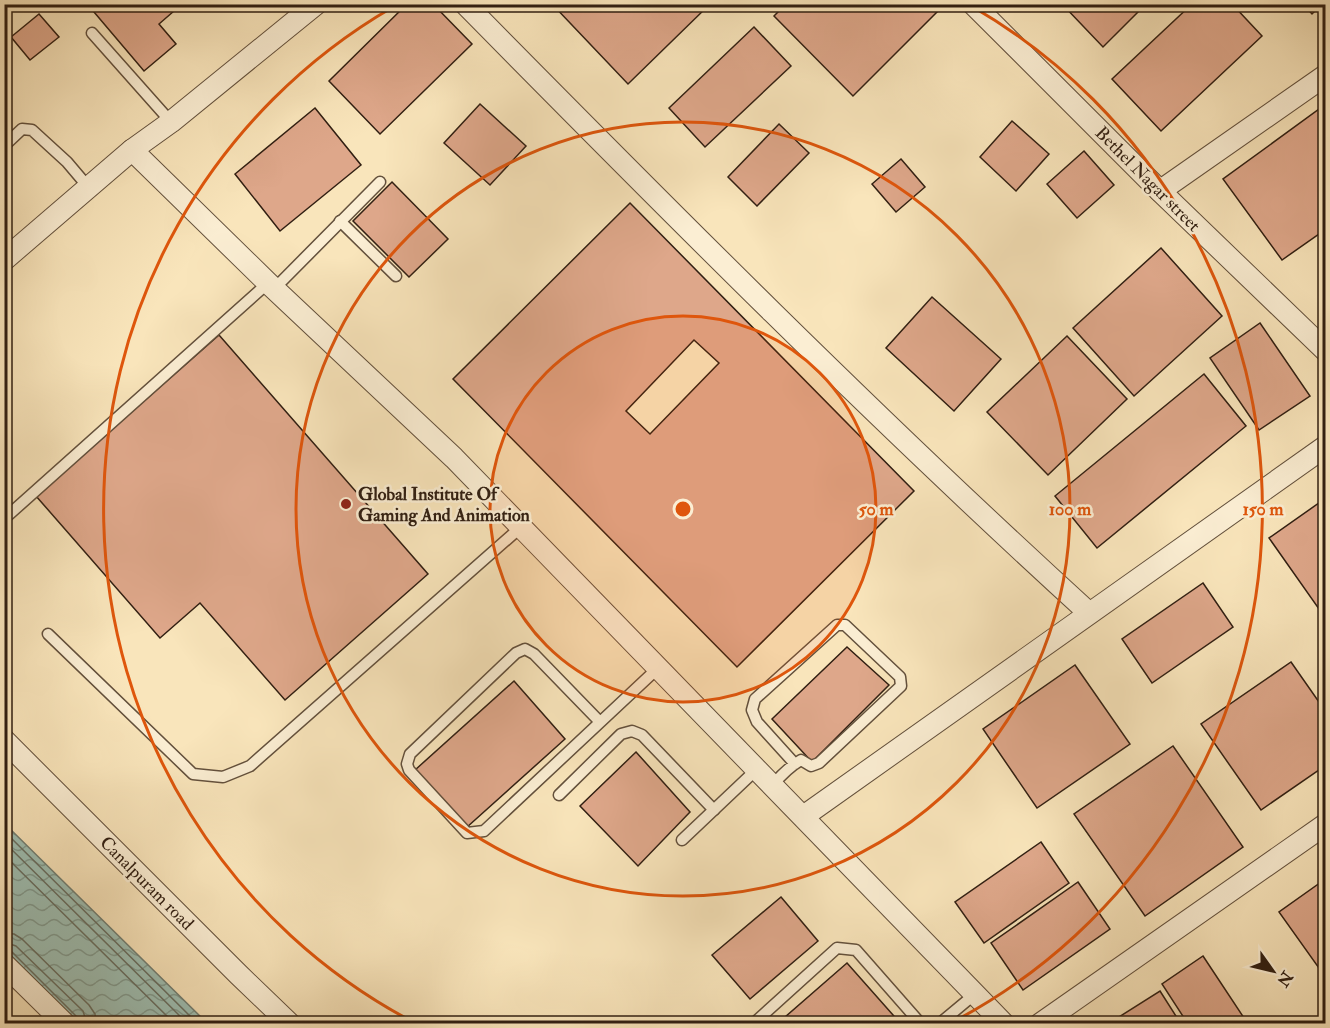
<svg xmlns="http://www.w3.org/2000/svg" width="1330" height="1028" font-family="'IM FELL Double Pica',serif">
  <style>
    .water { fill: url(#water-waves); stroke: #727f73; stroke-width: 1.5 }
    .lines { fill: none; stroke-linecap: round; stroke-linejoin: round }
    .shore { stroke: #686f62; stroke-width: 1.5 }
    .building { fill: #dea78a; stroke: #311f12; stroke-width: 1.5; fill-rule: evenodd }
    .service-casing { stroke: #63503c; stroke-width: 13 }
    .minor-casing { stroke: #63503c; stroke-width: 23 }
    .service { stroke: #fbeed3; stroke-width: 10 }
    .minor { stroke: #fbeed3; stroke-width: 21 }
    .ring { fill: none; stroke: #df560c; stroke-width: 3 }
    .poi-dot { fill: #8f2418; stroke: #fbeed3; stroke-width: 2 }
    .labels { text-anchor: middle; stroke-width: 5; stroke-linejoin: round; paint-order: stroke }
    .street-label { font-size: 18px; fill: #311f12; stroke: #fbeed3 }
    .poi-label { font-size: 18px; font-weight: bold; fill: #311f12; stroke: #fbeed3; text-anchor: start }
    .centre { fill: #df560c; stroke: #fbeed3; stroke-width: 3 }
    .ring-label { font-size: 18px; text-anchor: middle; font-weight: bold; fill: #df560c; stroke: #fbeed3; stroke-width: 5; stroke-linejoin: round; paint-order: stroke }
  </style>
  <defs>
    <pattern id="water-waves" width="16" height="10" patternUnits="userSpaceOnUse" patternTransform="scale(1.5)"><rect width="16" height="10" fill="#9ebfb3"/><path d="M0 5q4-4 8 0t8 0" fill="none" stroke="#819b90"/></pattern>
  </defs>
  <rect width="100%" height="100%" fill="#f9e5bb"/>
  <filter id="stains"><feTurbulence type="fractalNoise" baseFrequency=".00333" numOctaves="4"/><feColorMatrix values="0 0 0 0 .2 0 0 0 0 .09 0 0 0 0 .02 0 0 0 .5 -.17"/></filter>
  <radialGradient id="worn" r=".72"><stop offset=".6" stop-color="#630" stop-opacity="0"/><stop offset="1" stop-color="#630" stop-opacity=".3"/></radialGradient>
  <path class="water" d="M4 823 207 1023H76L5 953Z"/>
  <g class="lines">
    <g class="shore">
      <path d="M4 831 198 1024"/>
      <path d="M4 842 188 1024"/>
      <path d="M4 855 175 1024"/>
      <path d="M4 933 14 934 22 939 89 1005 95 1014 96 1024"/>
      <path d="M4 942 16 946 83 1011 87 1024"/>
      <path d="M4 950 11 951 77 1017 80 1024"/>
    </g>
  </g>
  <g class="building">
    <path d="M4 4H15L4 14Z"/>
    <path d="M102 4H182L159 24 176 44 144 71 94 12Z"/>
    <path d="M407 4H433L472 44 380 134 329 81Z"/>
    <path d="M552 4H710L628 84Z"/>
    <path d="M786 4H933L939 10 853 96 774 16Z"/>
    <path d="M1062 4H1146L1103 47Z"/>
    <path d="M1192 4H1232L1262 36 1161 131 1112 79Z"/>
    <path d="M1303 4H1322L1312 14Z"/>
    <path d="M39 14 59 37 30 60 11 37Z"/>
    <path d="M754 27 791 66 705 147 669 108Z"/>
    <path d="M480 104 526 146 490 185 444 143Z"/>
    <path d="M1326 104V229L1282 260 1223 179Z"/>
    <path d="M315 108 361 165 280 231 235 174Z"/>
    <path d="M1012 121 1049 154 1016 191 980 157Z"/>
    <path d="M779 124 809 153 757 206 728 177Z"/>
    <path d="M1084 151 1114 185 1077 218 1047 184Z"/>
    <path d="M901 159 925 187 896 212 872 184Z"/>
    <path d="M392 182 448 239 409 277 353 221Z"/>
    <path d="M630 203 914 491 737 667 453 379ZM694 340 719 363 650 434 626 411Z"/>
    <path d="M1161 248 1222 316 1134 396 1073 328Z"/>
    <path d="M932 297 1001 359 954 411 886 348Z"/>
    <path d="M1260 323 1310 396 1259 430 1210 358Z"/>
    <path d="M219 335 428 574 285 700 200 603 160 638 36 496Z"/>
    <path d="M1067 336 1127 399 1048 475 987 412Z"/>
    <path d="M1204 374 1246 426 1097 548 1055 496Z"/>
    <path d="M1326 498V619L1269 538Z"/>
    <path d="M1203 583 1233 627 1152 683 1122 639Z"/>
    <path d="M847 647 889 685 812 762 772 719Z"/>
    <path d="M1291 662 1326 712V765L1261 810 1201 724Z"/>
    <path d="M1075 665 1130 744 1037 808 983 729Z"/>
    <path d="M514 681 565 739 466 828 415 770Z"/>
    <path d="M1173 746 1243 847 1145 916 1074 814Z"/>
    <path d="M636 752 690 812 638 866 580 806Z"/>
    <path d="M1041 842 1069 883 984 943 955 902Z"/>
    <path d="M1324 880 1326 883V978L1279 912Z"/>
    <path d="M1078 882 1110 929 1023 990 991 943Z"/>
    <path d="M781 897 818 941 750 999 712 955Z"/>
    <path d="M1203 956 1248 1024H1188L1162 984Z"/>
    <path d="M847 963 901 1024H777Z"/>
    <path d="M1160 991 1181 1024H1112L1111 1022Z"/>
  </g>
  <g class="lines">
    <g class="service-casing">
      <g id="service">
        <path d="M92 33 171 122"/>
        <path d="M4 146 22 129 32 130 67 162 89 188"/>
        <path d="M340 221 396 276"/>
        <path d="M274 289 380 182"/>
        <path d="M4 519 268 283"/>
        <path d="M48 634 193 774 223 777 250 766 521 527"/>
        <path d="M600 722 534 654 525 649 516 653 410 754 407 764 409 770 467 833 484 831 658 668"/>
        <path d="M773 785C782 774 789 767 801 760L811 766 819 763 901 686 900 677 845 625H837L755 699 752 710 757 722 795 764"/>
        <path d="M559 795 621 734 632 731 642 735 714 810"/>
        <path d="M682 840 757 769"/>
        <path d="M753 1024 837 948 856 950 921 1024"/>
        <path d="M939 1024 975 994"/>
      </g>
    </g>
    <g class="minor-casing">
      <g id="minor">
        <path d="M465 4C669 211 874 417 1089 613"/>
        <path d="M973 4 1160 191 1326 351"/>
        <path d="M132 150 268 283 454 458 1004 1024"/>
        <path d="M1160 191 1326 75"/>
        <path d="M4 260 132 150 171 122 316 4"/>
        <path d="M4 740 239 975 290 1024"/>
        <path d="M804 816 1326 446"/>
        <path d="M4 964 65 1024"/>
        <path d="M1040 1024 1326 824"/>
      </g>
    </g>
    <use href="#service" class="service"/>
    <use href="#minor" class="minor"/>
  </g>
  <circle cx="683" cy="509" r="193" fill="#df560c" fill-opacity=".12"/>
  <g class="ring">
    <circle cx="683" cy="509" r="193"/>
    <circle cx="683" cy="509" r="387"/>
    <path d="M415 1023A580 580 0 0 1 393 7M973 7A580 580 0 0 1 951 1023"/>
  </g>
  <circle class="poi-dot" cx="346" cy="504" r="6"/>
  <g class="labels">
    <g class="street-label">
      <text transform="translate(1148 179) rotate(45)" y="6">Bethel Nagar street</text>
      <text transform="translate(147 883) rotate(45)" y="6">Canalpuram road</text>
    </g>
    <g class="poi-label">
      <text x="358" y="500">Global Institute Of<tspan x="358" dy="21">Gaming And Animation</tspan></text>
    </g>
  </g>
  <circle cx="683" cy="509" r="9" class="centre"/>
  <g class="ring-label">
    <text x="876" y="515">50 m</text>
    <text x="1070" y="515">100 m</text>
    <text x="1263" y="515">150 m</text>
  </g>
  <rect width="1330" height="1028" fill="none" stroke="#f9e5bb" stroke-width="24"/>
  <rect x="6" y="6" width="1318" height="1016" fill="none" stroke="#311f12" stroke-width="3"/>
  <rect x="12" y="12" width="1306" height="1004" fill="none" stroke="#311f12" stroke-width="1.5"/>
  <g transform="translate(1273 971) rotate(124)" stroke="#fbeed3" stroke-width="4.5" paint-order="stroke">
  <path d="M0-4.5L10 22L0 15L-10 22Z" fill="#311f12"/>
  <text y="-9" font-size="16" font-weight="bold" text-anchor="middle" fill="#311f12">N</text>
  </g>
  <rect width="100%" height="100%" filter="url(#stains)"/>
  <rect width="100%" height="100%" fill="url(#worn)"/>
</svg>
